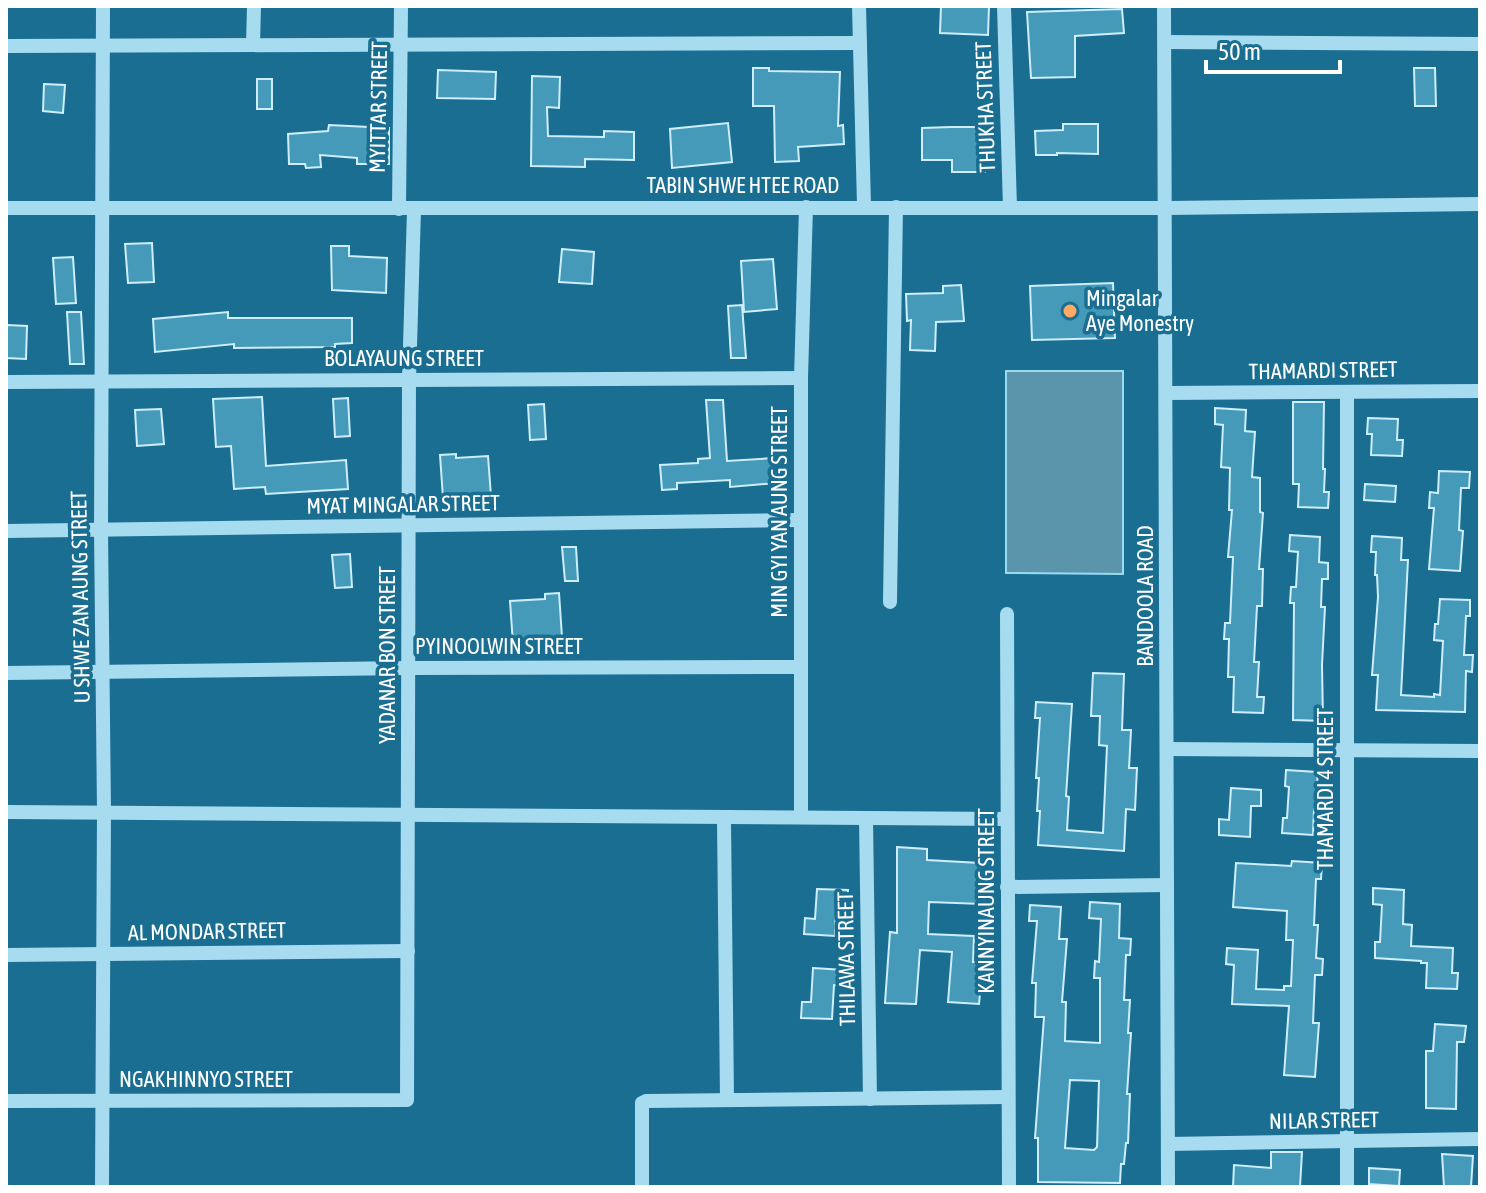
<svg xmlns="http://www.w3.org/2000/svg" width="1486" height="1193" font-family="'Asap Condensed',sans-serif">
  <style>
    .water { fill: #5b95ac; stroke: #9adbf2; stroke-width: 2 }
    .building { fill: #459aba; stroke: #ceeefb; stroke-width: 2; fill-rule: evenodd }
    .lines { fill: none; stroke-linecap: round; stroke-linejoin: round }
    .minor { stroke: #a7dbef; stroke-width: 14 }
    .poi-dot { fill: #ffa965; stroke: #196e91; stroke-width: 3 }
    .labels { text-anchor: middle; stroke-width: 7; stroke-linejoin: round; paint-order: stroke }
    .street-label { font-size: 22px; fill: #fff; stroke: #196e91 }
    .poi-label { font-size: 22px; fill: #fff; stroke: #196e91; text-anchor: start }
  </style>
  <rect width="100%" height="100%" fill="#196e91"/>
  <path class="water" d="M1006 371H1123V574L1006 573Z"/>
  <g class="building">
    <path d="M941 6H989L988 35 940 33Z"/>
    <path d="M1122 9 1124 33 1075 36V77L1031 78 1027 12Z"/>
    <path d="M753 68H769V71L840 72 838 126 843 125 844 144 798 147 799 161 775 162 774 106H753Z"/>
    <path d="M1414 68H1435L1436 106H1415Z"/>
    <path d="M438 70 496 72 495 99 437 98Z"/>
    <path d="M532 76 560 77 559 108 547 107 548 136 604 137V131L634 132V160L585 159V167L531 166Z"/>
    <rect x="257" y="79" width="15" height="30"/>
    <path d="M44 84 65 85 63 113 43 111Z"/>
    <path d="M728 123 732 162 672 168 670 129Z"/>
    <path d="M1063 124H1098V154L1057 153V155H1036L1035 131 1063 130Z"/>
    <path d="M329 125 389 128V164H357V158L320 155 321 167 306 168 305 164H289L288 134 328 131Z"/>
    <path d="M951 127H984L985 172H952V160H922V128Z"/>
    <path d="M152 243 154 282 128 283 125 244Z"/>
    <path d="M331 246H349V256L387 258 386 293 332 290Z"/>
    <path d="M562 249 594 252 592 284 559 282Z"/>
    <path d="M73 257 76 303 56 304 53 258Z"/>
    <path d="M773 259 777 309 744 312 741 261Z"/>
    <path d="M1113 283 1115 338 1032 340 1030 286Z"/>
    <path d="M961 285 964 321 936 322 935 351 910 350 911 320 907 321 906 294 943 293V286Z"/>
    <path d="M742 305 746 358H731L728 306Z"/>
    <path d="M67 312H81L84 364H70Z"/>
    <path d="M228 312V318H352V343L335 344V347L234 348V344L155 352 153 319Z"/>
    <path d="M7 325 27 326 26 359 6 358Z"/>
    <path d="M262 397 266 466 346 460 348 489 266 494 265 487 234 489 231 446 216 447 213 399Z"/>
    <path d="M348 398 350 436 335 437 333 399Z"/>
    <path d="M706 400H723L727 461 774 458 776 483 730 487V480L677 483V489L662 490 660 465 698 463V459L710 458Z"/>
    <path d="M1293 402H1324L1323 469H1325L1324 492H1329L1328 508 1298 507 1299 484H1293Z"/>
    <path d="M544 404 546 439 530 440 528 405Z"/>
    <path d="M1215 408 1246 410 1245 431 1255 432 1252 477 1260 478V512L1263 513 1259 569H1263L1262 606H1257L1254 662H1259L1257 697H1264L1263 713 1233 712 1234 677H1228L1229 639H1224L1225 623H1230L1233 557H1228L1232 510H1229L1230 468 1221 467 1223 425 1215 424Z"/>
    <path d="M161 409 164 444 137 446 135 410Z"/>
    <path d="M1368 418 1398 419 1397 440H1403L1402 456 1371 455 1372 434H1367Z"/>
    <path d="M456 454V458L488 456 491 496 443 498 440 455Z"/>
    <path d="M1439 471 1470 472 1469 488H1461L1459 530 1463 531 1460 571 1429 569 1434 508H1429L1430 492 1438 493Z"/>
    <path d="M1365 484 1396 486 1395 502 1364 500Z"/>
    <path d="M1290 535 1320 537 1319 562 1328 563V579H1322L1321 607H1325L1322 665 1323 721 1293 720 1294 603H1290L1291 587H1296L1298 552 1289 551Z"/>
    <path d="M1372 536 1402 538 1401 560H1408L1401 695 1434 697V694L1440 695 1443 641 1434 640 1435 624H1438L1440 599 1470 600V616H1466L1464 655H1473L1472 672 1466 671 1465 712 1376 710 1378 675H1372L1378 597 1377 575H1375L1376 552H1371Z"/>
    <path d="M562 547H576L578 581H565Z"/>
    <path d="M350 554 352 587 335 588 332 555Z"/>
    <path d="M559 593 562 637 527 639V644H513L510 601 545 599V594Z"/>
    <path d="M1093 673 1124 674 1122 730H1131L1129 768H1137L1135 810 1126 809 1124 851 1038 845 1040 811H1037L1039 778H1036L1040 718H1035L1036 702 1072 704 1066 796 1069 797 1067 830 1103 833 1107 746 1099 745 1100 716H1091Z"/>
    <path d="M1286 770 1317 772 1319 810 1314 809 1313 835 1282 833 1283 818H1287L1289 787 1285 786Z"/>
    <path d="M1231 788 1261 790V806H1251L1250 837 1219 835V819L1229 820Z"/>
    <path d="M897 847 927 849V860L980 863 982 904 929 902 928 934 974 936 973 962H983L979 1004 948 1002 952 952 920 950 916 1004 885 1003 890 932 897 933Z"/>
    <path d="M1292 861 1322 863 1321 879H1316L1314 925H1318L1316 958 1323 959 1322 975H1315L1313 1023H1319L1315 1077 1284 1075 1289 1006 1232 1004 1234 965 1226 964 1227 948 1258 950 1256 989 1284 990V986H1291L1293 940H1286L1287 911 1233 907 1236 863 1291 866Z"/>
    <path d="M1373 888 1404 890 1403 924 1412 925 1411 946 1453 948 1452 973H1458L1457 989 1426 988 1427 963H1421V961L1375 958V942H1380L1382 905 1373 904Z"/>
    <path d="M817 889 848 890 847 906H836L835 936 804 934 805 918 815 919Z"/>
    <path d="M1090 902 1120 904 1119 938 1131 939 1130 955H1126L1124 1000H1130L1128 1033H1131L1127 1094H1130L1128 1143H1126L1124 1164H1121L1120 1183 1038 1182V1138H1035L1044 1017H1035L1036 983H1032L1037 921H1029L1030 905 1061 907 1059 939H1067L1062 1002H1066L1065 1041 1100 1043V978H1094L1095 961 1099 962 1101 919 1089 918ZM1070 1080 1099 1081 1097 1147 1094 1150 1065 1148Z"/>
    <path d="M813 968 844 970 843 986 834 985 832 1019 801 1018 802 1002H811Z"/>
    <path d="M1435 1024 1466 1026 1464 1042H1457L1456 1109 1426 1108V1051H1433Z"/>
    <path d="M1271 1152H1302L1300 1187H1233L1234 1165 1271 1168Z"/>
    <path d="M1442 1154 1473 1156 1471 1187H1444Z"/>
    <path d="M1369 1168 1400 1170 1399 1186 1369 1184Z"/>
  </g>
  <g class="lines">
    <g class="minor">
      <path d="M859 6 864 206"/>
      <path d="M1004 6 1010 208"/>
      <path d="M1164 6 1168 1187"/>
      <path d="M1165 42 1480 44"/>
      <path d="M253 45 254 6"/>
      <path d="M6 46 860 43"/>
      <path d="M6 208H1167L1480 204"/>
      <path d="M399 209 401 6"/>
      <path d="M6 382 801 378"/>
      <path d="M1347 392V1187"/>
      <path d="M1167 393 1480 391"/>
      <path d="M6 531 801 520"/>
      <path d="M890 602 896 207"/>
      <path d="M1007 614 1009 1187"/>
      <path d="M6 673 409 668 801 667"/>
      <path d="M1167 749 1480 751"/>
      <path d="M6 812 1007 819"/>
      <path d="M801 817V378L806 207"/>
      <path d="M866 818 870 1099"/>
      <path d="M724 819 727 1100"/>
      <path d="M1007 887 1167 885"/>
      <path d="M6 955 408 951"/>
      <path d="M6 1101 407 1100 409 380 414 210"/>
      <path d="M1168 1144 1480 1139"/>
      <path d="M102 1187 104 812 101 530 103 6"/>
      <path d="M642 1187V1103L646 1101 1008 1097"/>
    </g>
  </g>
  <circle class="poi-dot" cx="1070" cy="311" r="8"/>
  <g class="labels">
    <g class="street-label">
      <text transform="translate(378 107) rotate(-89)" y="8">MYITTAR STREET</text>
      <text transform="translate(985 107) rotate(-92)" y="8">THUKHA STREET</text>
      <text x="743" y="193">TABIN SHWE HTEE ROAD</text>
      <text x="404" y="366">BOLAYAUNG STREET</text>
      <text transform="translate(1323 370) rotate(-1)" y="8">THAMARDI STREET</text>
      <text transform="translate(403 504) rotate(-1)" y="8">MYAT MINGALAR STREET</text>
      <text transform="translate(779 512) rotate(-90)" y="8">MIN GYI YAN AUNG STREET</text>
      <text transform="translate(1145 596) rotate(-90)" y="8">BANDOOLA ROAD</text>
      <text transform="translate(80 597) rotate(-91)" y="8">U SHWE ZAN AUNG STREET</text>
      <text x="499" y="654">PYINOOLWIN STREET</text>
      <text transform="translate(387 655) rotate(-90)" y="8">YADANAR BON STREET</text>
      <text transform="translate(1325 789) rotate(-90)" y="8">THAMARDI 4 STREET</text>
      <text transform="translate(986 901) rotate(-90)" y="8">KANNYINAUNG STREET</text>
      <text transform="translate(207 931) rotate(-1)" y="8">AL MONDAR STREET</text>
      <text transform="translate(846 959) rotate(-91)" y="8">THILAWA STREET</text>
      <text x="206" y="1087">NGAKHINNYO STREET</text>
      <text transform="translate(1324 1120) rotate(-1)" y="8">NILAR STREET</text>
    </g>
    <g class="poi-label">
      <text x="1086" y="306">Mingalar<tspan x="1086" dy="25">Aye Monestry</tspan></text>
    </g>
  </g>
  <rect width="1486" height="1193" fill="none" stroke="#ffffff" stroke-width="16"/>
  <path d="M1206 60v12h134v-12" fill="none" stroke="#ffffff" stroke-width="4"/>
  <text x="1218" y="60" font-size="24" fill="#ffffff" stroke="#196e91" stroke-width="6" paint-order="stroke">50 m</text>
</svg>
